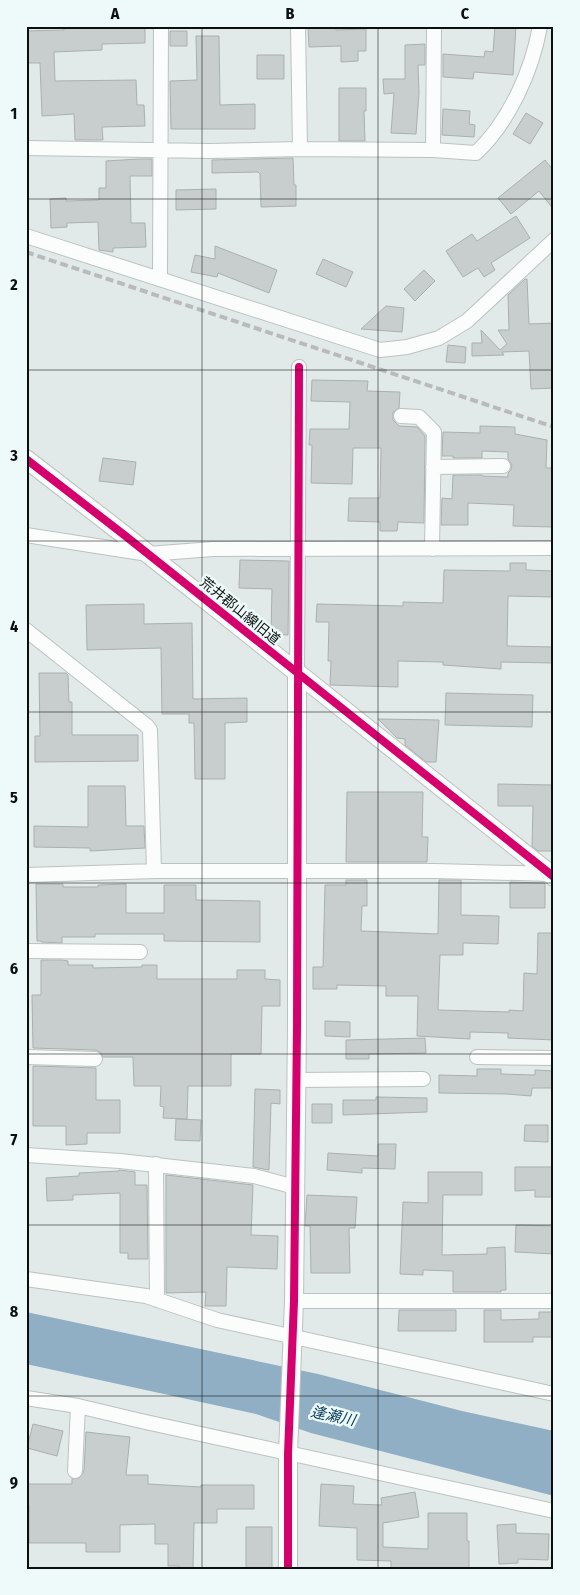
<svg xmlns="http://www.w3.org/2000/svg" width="580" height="1595" font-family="'Fira Sans Condensed','Noto Sans JP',sans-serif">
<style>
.water{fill:#90aec4}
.building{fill:#c8cdce;stroke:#aaafaf}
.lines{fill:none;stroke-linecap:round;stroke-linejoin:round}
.minor-casing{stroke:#bcc2c1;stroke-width:16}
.tertiary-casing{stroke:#bcc2c1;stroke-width:20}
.minor{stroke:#fbfcfc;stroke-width:14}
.tertiary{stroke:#fbfcfc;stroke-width:18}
.rail{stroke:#b9baba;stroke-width:4;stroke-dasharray:8 4;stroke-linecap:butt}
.cycleway-casing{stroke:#edfaf9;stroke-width:11}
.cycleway{stroke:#d6006c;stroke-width:8}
.grid{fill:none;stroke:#0b0f0f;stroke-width:1;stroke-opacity:0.55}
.labels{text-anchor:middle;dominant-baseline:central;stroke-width:5;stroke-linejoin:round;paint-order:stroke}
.street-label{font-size:14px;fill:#0b0f0f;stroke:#edfaf9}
.water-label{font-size:15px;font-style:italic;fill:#043959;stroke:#edfaf9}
.neatline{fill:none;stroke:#0b0f0f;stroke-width:2}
.grid-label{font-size:16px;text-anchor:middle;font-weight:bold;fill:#0b0f0f}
</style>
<rect width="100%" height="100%" fill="#e2eae9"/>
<path class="water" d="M26,1312L318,1374L462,1411L554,1431V1496L311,1433L256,1414L26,1364Z"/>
<path class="building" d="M145,26V43L102,44V50L54,52L55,81L136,80L137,105H144L145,126L102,127L103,140H75L74,114L42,116L40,63H27L26,31L64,30V27Z
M308,26H336V30L366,29V51H358V61L341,62V46L309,47Z
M495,26H516L513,75L474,72L473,79L443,77V54L484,57L485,51L493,52Z
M170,31H187V46H170Z
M196,36H219L220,105L255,104V129H171L170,81L197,80Z
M425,44V65H418L419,93L416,134L391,133L394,93L384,94L383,79H405V45Z
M257,55H284V79H257Z
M339,88H366V111H364L365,141H339Z
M443,109L470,111L469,124L475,125L474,137L442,135Z
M526,113L543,123L530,144L513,134Z
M293,158L294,185H296V206L261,207L260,174L258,172L212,173V160Z
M138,159H152V176H130L131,223H145L146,247L113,248V252L99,250L98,222L67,223V227L51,228L50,199L66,198V201L99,200V188H106V161Z
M545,160L554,171V210L539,191L511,214L498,198Z
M216,189V209L176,210V190Z
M516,216L530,238L491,263L495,270L484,277L478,268L463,277L446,251L472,234L477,241Z
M215,246L277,270L269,293L218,273L217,277L191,272L195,255L215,259Z
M323,259L353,272L346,287L316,274Z
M424,270L435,281L415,301L404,289Z
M525,279H527L529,324L554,323V348H552L554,388L531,389L529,351L502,352L504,355L472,356V343H482L481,330L500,350L507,344L498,330H509L508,295Z
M386,306L404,308L402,332L361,329Z
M448,345L466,347L465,363L446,362Z
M312,380L368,381L367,391L400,392L399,408L393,412V420L399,426L417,427L425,436L424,523L398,522L397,531H380V522L348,521L349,498H380L381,448H353L352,484L311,483L312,445H309L310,429H349L350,402L311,401Z
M480,426L515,427V434L547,440L546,468H554V527L513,526L514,505L468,503V525H441L442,498L452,499L453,475H482V476L508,477V473L511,470L512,465L508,459V452L482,451V458H453V456H442L443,432L480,433Z
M103,458L136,462L133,485L99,481Z
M240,560L289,561L288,635L271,634L272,589L239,588Z
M510,563H526V570L554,571V597L508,596L507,646L554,647V663L501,662V669L443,665V662L398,661V687L330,685L331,661H328L329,622H316L317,604L403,606V602L443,603L444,570L510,571Z
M144,604V624L192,623L193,699L247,698V722L225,723V779H195L194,723H189V714H162L161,648L87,650L86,605Z
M39,673H66L68,675L69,702H72V735H138V761L35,762V736H40Z
M446,693L533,695L532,727L445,725Z
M378,719L439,720L436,762H426L405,745V739L397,738Z
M498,784L554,785V851H538L532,846L533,806H498Z
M88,786H125L126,826H144L145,848L90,851V848L34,847V826L88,827Z
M347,792H423L422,837H428L427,862H346Z
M346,880H367V906H362L361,931L438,934L439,880H461V915L499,916L498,944L463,943V955H440L438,1010L509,1012V1010L523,1011L524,973L537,974L538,933H554V1040L508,1038V1033L470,1032V1039L417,1036L418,996H386V986L337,985V989H313V967H323L325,885H346Z
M510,882L544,883L545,884V908H510Z
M36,884H63V887H98V885L126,884V913H164V885H196V900L260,901V942L164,941V934H95V937H62V943L41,942V941H37Z
M41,960H62L68,961V965H93V968L142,967V965H157V979H237V970H265V979L280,980V1006H262L261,1054H231V1086H188L187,1119L163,1118L164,1107L160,1106L161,1086H134L133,1057H103L100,1052L95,1050L33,1048L32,995H41Z
M325,1021L350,1022V1037L325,1036Z
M425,1038L426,1053L369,1054V1059H346V1040Z
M33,1066L96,1068V1100H120V1133H87V1144L66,1145V1126H33Z
M477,1069H501V1074L535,1075V1070L554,1071V1088H532L531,1096L507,1094L439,1093V1075L477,1076Z
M255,1089L280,1090V1104L271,1103L269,1170L253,1167Z
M376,1097L427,1098V1112L343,1115V1100H376Z
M312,1104H332V1123H312Z
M176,1119L201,1120L200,1141L175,1140Z
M525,1125H548V1142L524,1141Z
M378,1144H396L395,1169L362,1168V1173L327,1170L328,1153L378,1156Z
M515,1167H554V1197H535V1190L515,1191Z
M119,1170L135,1172V1185H147L148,1259H128V1253H120V1193L73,1195V1200L47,1201L46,1178L79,1176V1173L119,1171Z
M428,1172H482V1195H443L442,1255L487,1254V1248L505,1247L506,1290H501V1292H453V1271L423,1270V1275L400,1274L403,1202L428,1203Z
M166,1175L253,1185L251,1235L278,1236L277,1269L227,1267L226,1306H205L206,1292L166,1293Z
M307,1195L357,1197L355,1228H349L350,1273H311L310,1226H305Z
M516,1225L554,1226V1254L515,1252Z
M399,1310H456V1331H398Z
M484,1310H501V1320L539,1319V1312H553V1337H533V1342H484Z
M33,1424L63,1431L57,1456L27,1448Z
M86,1432L130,1437L126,1475H148V1484L201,1487V1485H254V1509H217V1523H194L193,1569H179V1566H168V1544H155V1524L120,1525V1552H86V1543H29V1505H27V1484H72V1479L79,1478L84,1471Z
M321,1484L354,1486L353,1504L382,1505L381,1498L415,1492L419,1517L383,1523V1547L428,1549V1513H467V1541H469V1569H391V1561L357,1560V1528L319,1526Z
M516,1524V1533L549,1534L548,1560L518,1559V1563L499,1564L497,1525Z
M246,1527H272V1569H246Z"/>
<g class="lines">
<g class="minor-casing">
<path id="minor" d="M298,26L300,149
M26,148L210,151L300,149L433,150L476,153C509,122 532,71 540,26
M433,150L434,26
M26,236L380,350L407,347L439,338L467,321L554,240
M160,278L161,26
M401,416L419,417L434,432L432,549
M433,467L503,466
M26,535L148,554L213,549L554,548
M26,630L147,726L150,730L154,871
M297,673L299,367
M26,875L156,871H435L553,874
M26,951L140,952
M26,1057L95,1059
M477,1057L554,1058
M296,1080L423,1079
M26,1155L120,1161L254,1176L295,1187
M156,1164L157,1300
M26,1279L146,1296L217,1320L554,1394
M294,1301H554
M26,1398L78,1406L141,1421L554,1511
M75,1471L78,1406"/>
</g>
<g class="tertiary-casing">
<path id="tertiary" d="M26,459L123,534L554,877
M288,1569V1454L294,1301L297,1027V673"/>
</g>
<use href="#minor" class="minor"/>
<use href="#tertiary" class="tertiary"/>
<path class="rail" d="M26,252L554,427"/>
<g class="cycleway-casing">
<path id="cycleway" d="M26,459L123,534L554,877
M288,1569V1454L294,1301L297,1027L299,367"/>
</g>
<use href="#cycleway" class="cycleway"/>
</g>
<path class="grid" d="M202,26V1569M378,26V1569M26,199H554M26,370H554M26,541H554M26,712H554M26,883H554M26,1054H554M26,1225H554M26,1396H554"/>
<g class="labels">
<g class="street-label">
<text transform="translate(240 611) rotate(39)">荒井郡山線旧道</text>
</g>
<g class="water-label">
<text transform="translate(333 1416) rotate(12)">逢瀬川</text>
</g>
</g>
<rect width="580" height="1595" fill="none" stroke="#edfaf9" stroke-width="55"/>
<rect x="28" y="28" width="524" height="1540" class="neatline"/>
<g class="grid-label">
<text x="115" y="19">A</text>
<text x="290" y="19">B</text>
<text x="465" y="19">C</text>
<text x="14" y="119">1</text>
<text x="14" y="290">2</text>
<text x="14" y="461">3</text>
<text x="14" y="632">4</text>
<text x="14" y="803">5</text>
<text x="14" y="974">6</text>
<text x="14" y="1145">7</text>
<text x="14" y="1317">8</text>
<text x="14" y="1488">9</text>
</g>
</svg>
